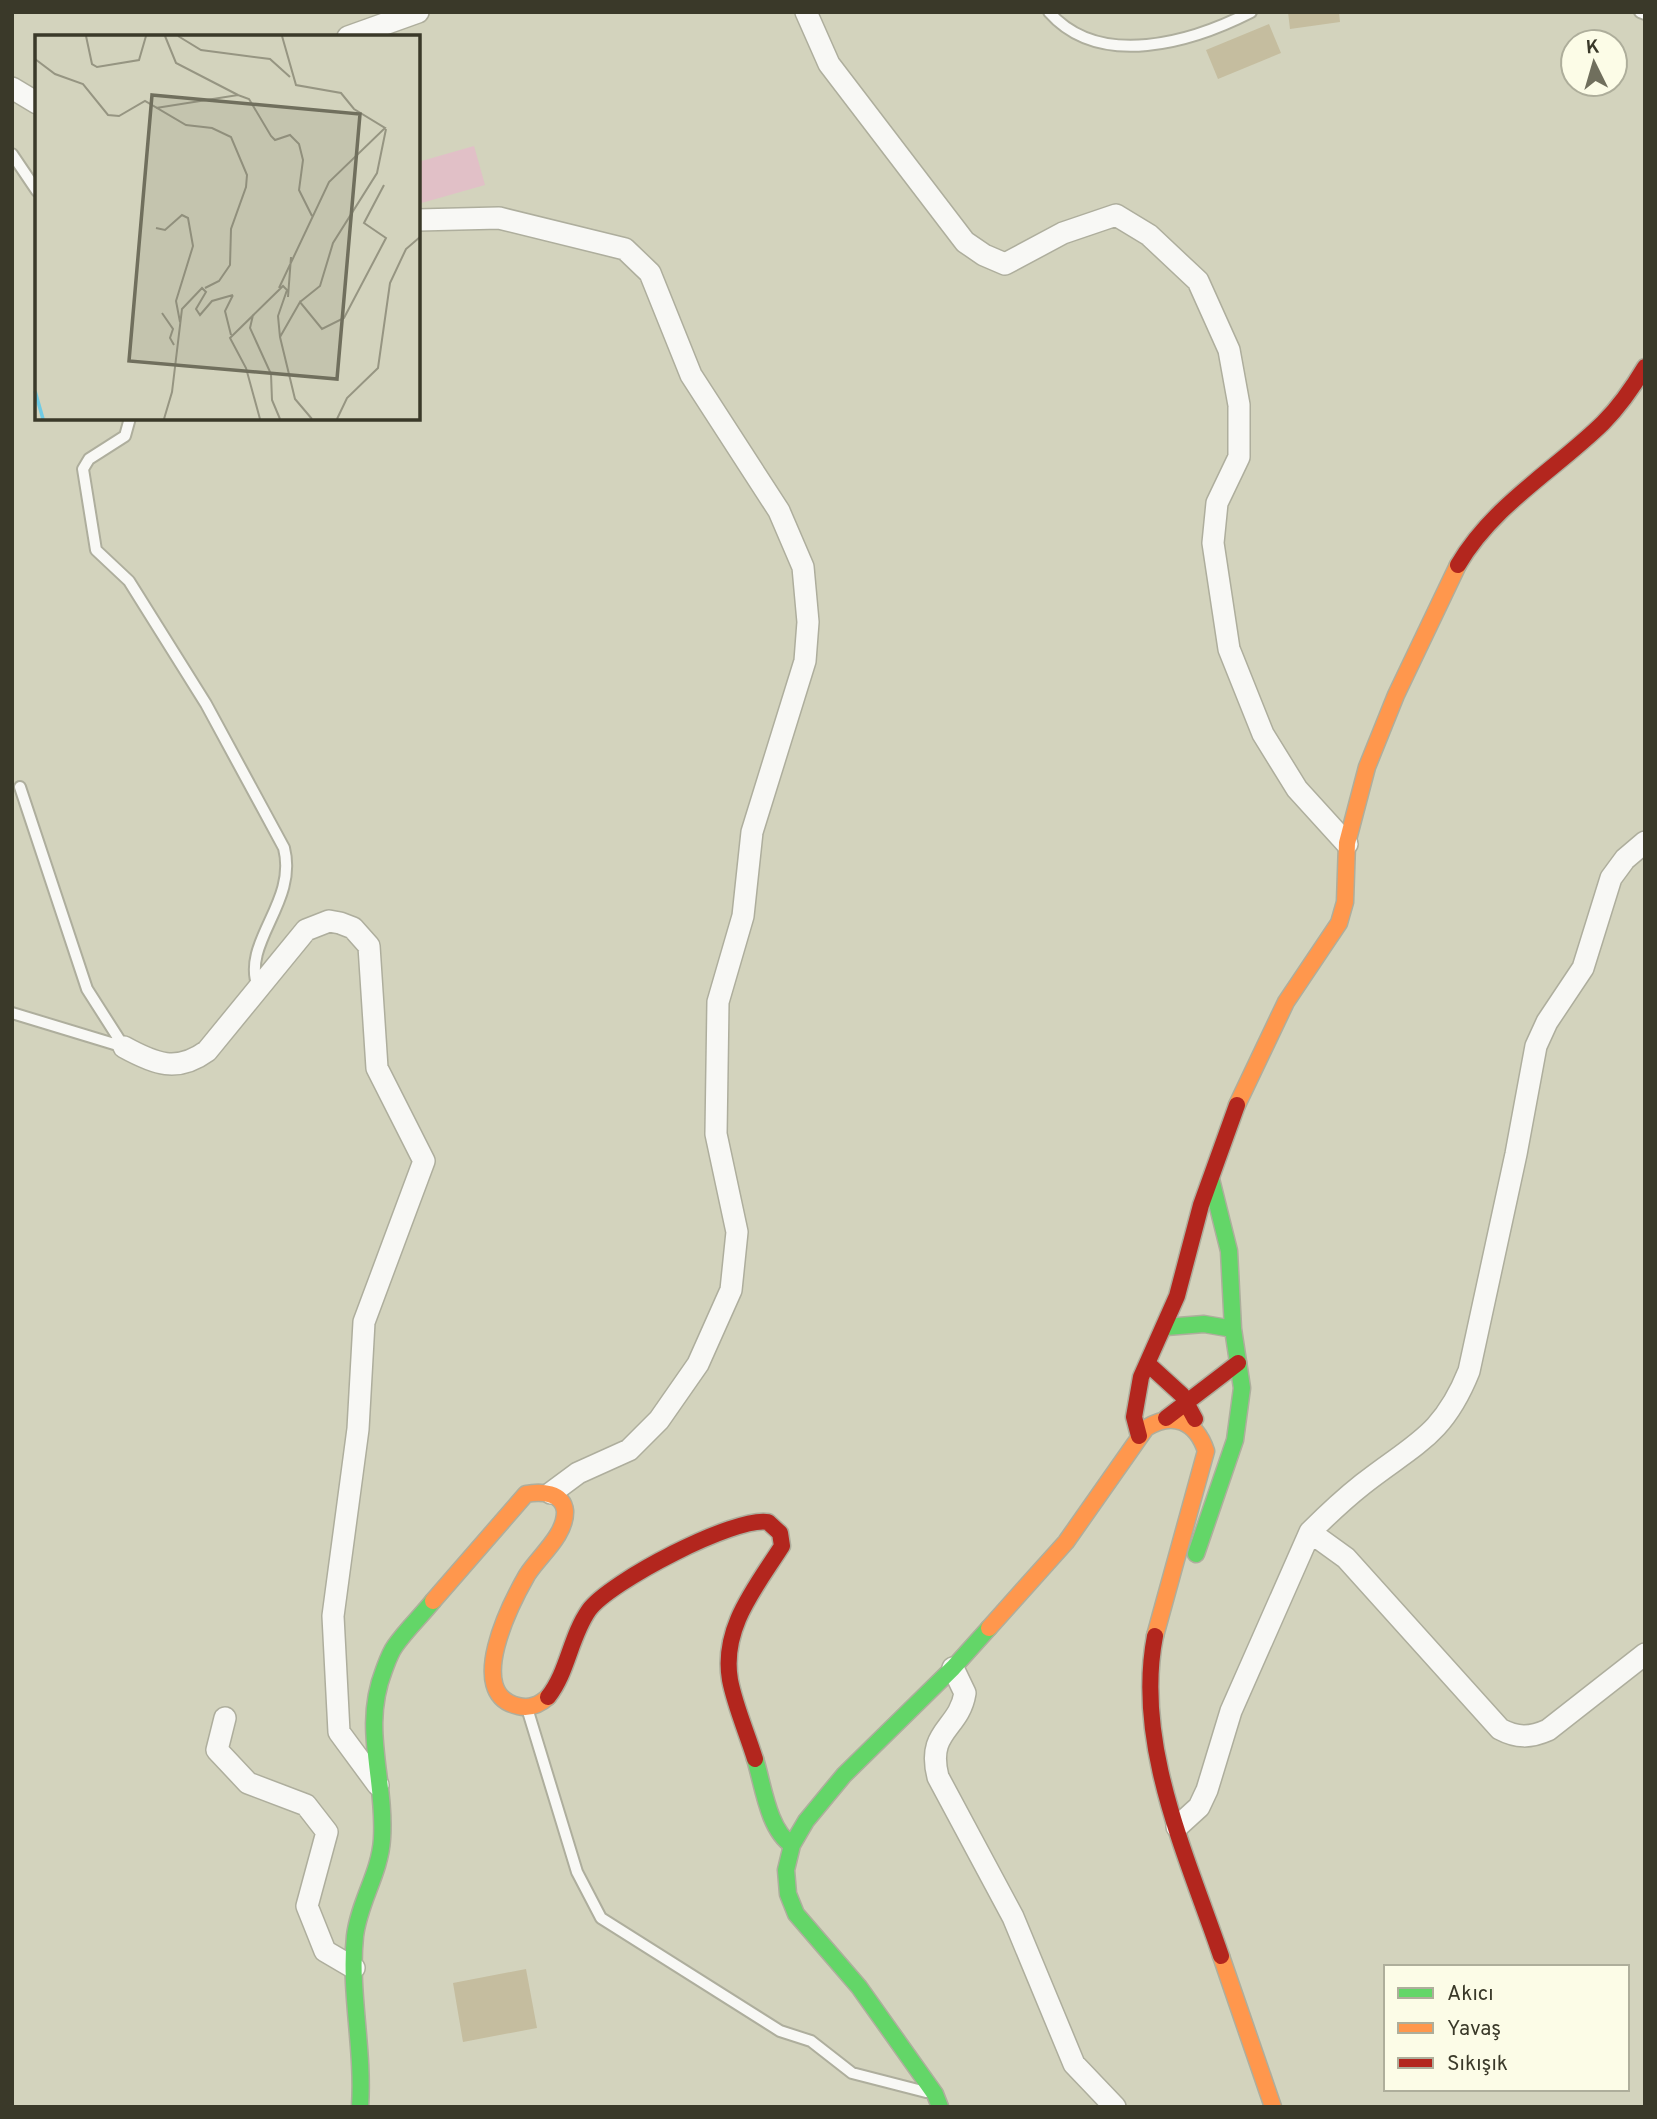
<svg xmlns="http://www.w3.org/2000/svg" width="1657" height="2119" font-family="Overpass,sans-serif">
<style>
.grass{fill:#e1c0c7}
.building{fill:#c5bd9f}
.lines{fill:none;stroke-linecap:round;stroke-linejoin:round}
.lane-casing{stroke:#aeae9d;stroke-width:14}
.street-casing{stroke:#aeae9d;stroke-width:24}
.fast-casing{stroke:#aeae9d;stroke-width:19}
.slow-casing{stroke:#aeae9d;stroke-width:19}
.jam-casing{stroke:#aeae9d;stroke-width:19}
.lane{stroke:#f8f8f5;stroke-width:10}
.street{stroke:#f8f8f5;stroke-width:21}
.fast{stroke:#63d668;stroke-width:16}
.slow{stroke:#ff974d;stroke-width:16}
.jam{stroke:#b3261e;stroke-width:16}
.inset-river{fill:none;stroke:#6fcbe5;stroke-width:3.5}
.inset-road{fill:none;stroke:#969582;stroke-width:2}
.view{fill:#706f5d;fill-opacity:0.15;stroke:#706f5d;stroke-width:3.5}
.inset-edge{fill:none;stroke:#3a3929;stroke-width:3.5}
</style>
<rect width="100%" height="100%" fill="#d3d3bd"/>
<path class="grass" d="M474,146L485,185L418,204V162Z"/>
<path class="building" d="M1288,12H1339L1340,22L1290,29Z
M1269,24L1281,53L1218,79L1206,50Z
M526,1969L537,2028L463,2042L453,1983Z"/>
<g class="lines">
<g class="lane-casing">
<path id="lane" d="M1049,12C1100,70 1192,42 1251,12
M1640,12L1645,14
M12,154L37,191
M130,418L125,436L89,459L83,469L96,550L129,581L206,704L284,848C298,903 241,942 258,987
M20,787L87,989L124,1047
M12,1013L124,1047
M527,1708L577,1872L601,1918L780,2031L811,2041L852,2073L926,2092"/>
</g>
<g class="street-casing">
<path id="street" d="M806,12L829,64L965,242L984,255L1005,264L1063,233L1116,215L1149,235L1198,281L1229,350L1239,405V457L1217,503L1213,543L1229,649L1263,734L1297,789L1347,844
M348,37L418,12
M12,88L37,103
M418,220L499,218L625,249L650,273L691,375L779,511L803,567L808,622L805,661L752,832L743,916L718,1002L716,1134L737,1232L731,1290L698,1364L659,1420L629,1450L578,1473L551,1493
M124,1047C155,1064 177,1073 207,1051L306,930L329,921L340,923L353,928L369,946L377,1068L424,1161L364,1322L358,1429L333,1616L339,1732L378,1785
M1310,1532C1327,1515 1344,1499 1363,1484C1414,1444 1443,1436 1469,1371L1516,1154L1536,1046L1547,1022L1583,968L1611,878L1625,859L1645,842
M953,1668L965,1693C959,1730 926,1730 938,1777L1013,1917L1074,2064L1115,2107
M225,1718L217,1750L248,1783L306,1805L327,1832L307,1906L325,1951L354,1968
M1177,1827L1199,1807L1207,1790L1231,1711L1310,1532L1346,1558L1500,1729C1517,1738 1530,1738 1548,1730L1645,1654"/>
</g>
<g class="fast-casing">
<path id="fast" d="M1166,1327L1204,1324L1233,1329
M1196,1554L1235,1440L1242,1388L1233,1329L1229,1251L1211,1179
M755,1759C763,1784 768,1830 792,1845
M360,2107C364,2049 349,1991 355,1936C359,1902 380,1873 382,1839C386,1779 361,1729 384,1670C387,1662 390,1653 395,1646C406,1630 421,1616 433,1601
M940,2107L935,2094L859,1987L796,1914L788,1894L786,1870L792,1845L806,1821L844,1775L953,1668L989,1628"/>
</g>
<g class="slow-casing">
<path id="slow" d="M1237,1105L1286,1002L1339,923L1345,902L1347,843L1367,767L1396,695L1458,565
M433,1601L526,1494C540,1491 563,1492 565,1511C566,1535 539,1556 527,1575C511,1603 464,1694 518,1706C530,1709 539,1705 548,1697
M989,1628L1066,1542L1146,1428C1173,1411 1196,1421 1206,1451L1155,1636
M1221,1956L1273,2107"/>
</g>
<g class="jam-casing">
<path id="jam" d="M1458,565C1493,505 1555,470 1603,423C1620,406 1633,387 1645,367
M1148,1364L1182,1395L1195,1419
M1166,1418L1238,1363
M1139,1436L1134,1417L1141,1377L1177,1296L1201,1205L1237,1105
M1155,1636C1134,1744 1187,1856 1221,1956
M548,1697C568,1672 570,1637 589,1610C609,1582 735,1516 768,1522L780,1533L782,1546C756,1587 721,1628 730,1680C735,1706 747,1733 755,1759"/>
</g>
<use href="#lane" class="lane"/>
<use href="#street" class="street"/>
<use href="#fast" class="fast"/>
<use href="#slow" class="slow"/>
<use href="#jam" class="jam"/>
</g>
<g transform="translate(35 35)">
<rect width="385" height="385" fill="#d3d3bd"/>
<path class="inset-river" d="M0,356L8,384"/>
<path class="inset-road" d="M51,1L57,29L62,32L104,25L111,1M130,1L141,28L203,60M143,1L166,15L235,24L255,42M0,24L20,39L48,49L73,80L84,81L110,66L151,90L177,93L196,102L212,140L211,152L196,194L195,230L184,246L170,253M121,73L203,60L214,64L236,101L240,105L255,100L264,109L268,125L264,155L277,181M121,193L130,195L147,180L153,183L158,211L141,266L145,287M244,253L294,147L350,93L319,74L306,58L261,50L247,1M253,262L256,222M265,267L285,251L298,208L342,138L351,94M127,278L138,294L135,303L139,310M218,280L215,293L236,339L237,365L245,384M196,300L190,276L198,260M245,302L265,267L287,294L309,283L351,203L329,188L349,150M129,384L137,357L147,274L167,253L171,257L161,274L165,280L177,266L198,260M225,384L211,333L195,303L248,251L252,255L243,281L245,302L260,364L277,384M302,384L312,363L343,333L355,248L371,214L385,202"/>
<path class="view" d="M117,60L325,79L302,344L94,326Z"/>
<rect width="385" height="385" class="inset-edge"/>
</g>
<rect width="1657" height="2119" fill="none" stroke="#3a3929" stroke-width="28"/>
<rect x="1384" y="1965" width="245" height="126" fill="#fcfce7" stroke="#aeae9b" stroke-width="2"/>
<rect x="1398" y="1988" width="35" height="10" fill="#63d668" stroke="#aeae9b" stroke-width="2"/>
<text x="1447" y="2000" font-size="21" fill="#3a3929">Akıcı</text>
<rect x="1398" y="2023" width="35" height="10" fill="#ff974d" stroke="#aeae9b" stroke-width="2"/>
<text x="1447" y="2035" font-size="21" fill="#3a3929">Yavaş</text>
<rect x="1398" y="2058" width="35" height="10" fill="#b3261e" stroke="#aeae9b" stroke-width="2"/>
<text x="1447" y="2070" font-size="21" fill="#3a3929">Sıkışık</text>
<g transform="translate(1594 63) rotate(355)"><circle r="33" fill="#fcfce7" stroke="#aeae9b" stroke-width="2"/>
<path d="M0-5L12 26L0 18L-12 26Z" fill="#706f5d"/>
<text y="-10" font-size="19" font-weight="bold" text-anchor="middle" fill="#3a3929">K</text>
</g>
</svg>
